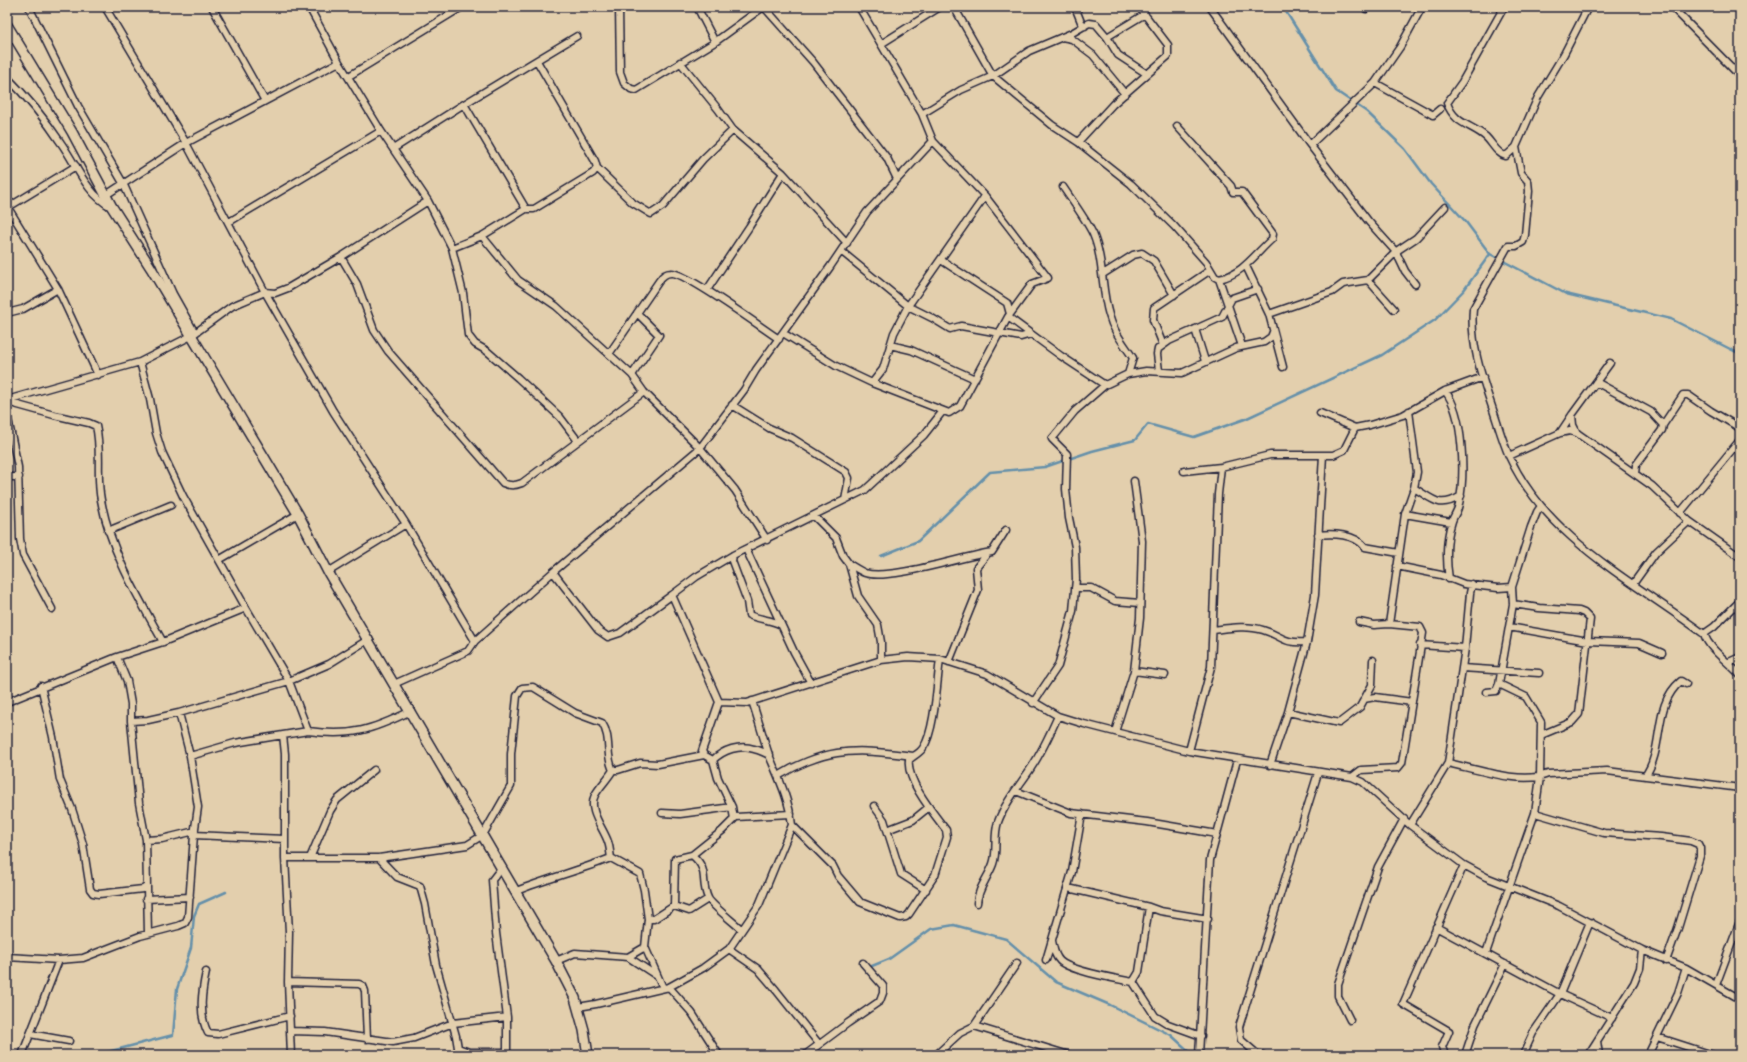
<svg xmlns="http://www.w3.org/2000/svg" width="1747" height="1062" font-family="'Playpen Sans',sans-serif">
<style>
.lines{fill:none;stroke-linecap:round;stroke-linejoin:round}
.stream{stroke:#6590aa;stroke-width:2.5}
.minor-casing{stroke:#22223b;stroke-width:9}
.secondary-casing{stroke:#22223b;stroke-width:12}
.minor{stroke:#e3cfad;stroke-width:6}
.secondary{stroke:#e3cfad;stroke-width:9}
</style>
<rect width="100%" height="100%" fill="#e3cfad"/>
<filter id="ink" filterUnits="userSpaceOnUse"><feTurbulence type="fractalNoise" baseFrequency=".025" numOctaves="2"/><feDisplacementMap in="SourceGraphic" scale="8" xChannelSelector="R" yChannelSelector="G"/><feConvolveMatrix kernelMatrix="1 2 1 2 8 2 1 2 1" color-interpolation-filters="sRGB"/></filter>
<g filter="url(#ink)">
<g class="lines">
<path class="stream" d="M1283,7L1336,91L1367,112L1405,149L1431,184L1466,222L1490,254L1566,294L1671,319L1740,354
M881,556L918,541L990,472L1045,467L1092,451L1135,440L1148,424L1194,437L1245,419L1382,355L1435,320L1464,290L1490,254
M872,966L889,959L931,929L954,925L1006,939L1056,982L1110,1005L1171,1035L1193,1055
M96,1055L173,1035L177,989L191,948L194,916L199,904L226,892"/>
<g class="minor-casing">
<path id="minor" d="M29,7L78,106L123,183L173,294L195,333
M105,7L186,143L265,292L333,411L406,524L475,641
M212,7L265,101
M309,7L339,62L381,131L428,201L452,248L463,293L468,335L475,344L487,351L518,378L560,417L578,441
M619,7L620,72L624,83L631,89L636,90L715,42L763,7
M697,7L715,42
M764,7L813,62L887,158L897,179
M859,7L881,44
M954,7L993,76L1052,125L1078,142L1131,184L1174,226L1206,262L1215,277L1219,279L1242,346
M1075,7L1081,22L1085,26
M1210,7L1310,145L1369,222L1396,252L1405,271L1415,284
M1504,7L1462,82L1447,103C1455,125 1471,124 1486,137C1493,144 1497,154 1506,156L1516,147L1538,97L1564,54L1588,7
M1672,7L1740,76
M1366,9L1367,7
M1062,37L1072,39L1093,55L1125,94
M1107,37L1145,14
M537,61L595,161L597,168L633,203L651,214L663,206L703,159L733,130
M680,62L718,109L733,130L783,173L847,243
M349,76L462,7
M7,77C27,97 45,119 61,143C78,167 85,192 111,207
M1375,83L1433,115L1440,109
M464,104L526,209
M922,114L961,90L993,76L1029,51L1072,33L1089,23L1096,24L1107,37L1118,55L1147,74
M1177,126L1231,186L1233,192H1242L1273,234L1272,239C1255,254 1243,274 1219,279
M1078,142L1113,104L1168,56V45L1139,7
M1310,145L1375,83L1400,47L1422,7
M1516,147L1521,173L1528,181L1529,191L1525,235L1523,242L1516,246H1508L1473,309C1470,341 1481,375 1491,404C1497,421 1502,440 1509,456C1547,539 1635,582 1704,634C1710,651 1728,661 1740,675
M393,149L464,104L577,36
M1063,187C1073,202 1085,218 1093,234C1104,260 1101,289 1109,315C1113,331 1124,344 1133,358L1128,374
M106,195L186,143L339,62
M7,206L58,289L98,375
M7,208L76,166
M229,222L381,131
M482,236L518,280L556,306L632,375L644,392L700,448L735,490L767,540
M452,248L482,236L526,209H534L593,173L597,168
M841,251L908,306L932,318L950,329L961,326L1021,337L1031,334
M341,257L357,284L374,330L388,351L503,483C510,486 514,486 522,483L644,392
M941,260L1007,303L1010,314
M1246,266L1269,314L1283,367
M1103,274L1133,255L1142,253L1154,261L1174,295
M1368,280L1394,309
M707,290L749,227L783,173
M7,313L23,309L58,289
M1269,314L1332,292L1343,284L1368,280L1398,250L1416,238L1445,207
M1008,317L1061,356L1105,385
M1195,329L1205,361
M783,333L836,366L872,383L949,413L960,406L1008,317L1032,284L1048,278L985,196L933,141
M890,345L911,350L975,379
M1163,345L1153,320L1154,308L1209,271V269
M609,354L659,281C662,276 665,273 671,273C686,272 762,328 779,339
M1159,371L1157,354L1158,349L1169,341L1222,317L1232,298L1258,289
M632,375L659,335L637,313
M1596,382L1651,412L1663,425
M872,383L883,369L894,333L908,306L985,196
M1445,391C1464,414 1465,476 1459,504C1458,511 1454,515 1452,521C1446,539 1446,560 1449,579
M7,400L140,362
M7,402L54,415L89,423L96,426C102,451 96,476 101,500C111,553 137,595 163,642
M732,405L769,428L792,438L846,472L849,478L845,500
M1320,413L1355,428
M7,414L18,467L20,539L23,555L52,609
M1572,415L1573,425L1577,433
M1560,433L1570,431L1577,433L1652,486L1689,521L1740,557
M1509,456L1560,433L1572,415L1610,363
M1184,471L1221,467L1270,455H1333L1344,450L1355,428L1370,425L1403,415L1445,391L1483,377
M1635,474L1636,465L1662,430L1663,425L1683,395H1688L1711,411L1740,428
M7,477H19
M1414,488C1434,500 1439,509 1461,496
M1680,513L1740,440
M1405,514L1451,522
M814,516L836,538L843,556L849,564L858,596L878,625L881,642V660
M108,531L171,505
M1318,535C1333,533 1355,534 1365,547L1399,553
M746,549L794,652L811,683
M733,555L732,561L747,601L749,615C760,620 771,619 781,625
M219,560L298,514
M849,564C854,567 860,571 865,573C889,581 964,556 992,552L1006,530
M1397,566L1441,575L1464,584L1498,588L1512,587
M328,572L406,524
M553,572L598,630L608,637L620,633L672,595L719,702L747,703L881,660L908,657L940,659L987,674L1058,716L1084,724L1189,751L1352,777L1363,782L1410,825L1464,865L1486,877L1559,906L1642,950L1686,968L1740,999
M1633,584L1656,552L1689,521
M1075,588H1091L1115,601L1140,603
M672,595L696,577L733,555L865,490L924,435L943,411
M1513,604L1539,608L1579,611L1584,613L1590,619L1579,714L1572,722L1541,735
M1389,624L1405,514L1414,488L1417,472L1409,411
M1509,627L1588,641L1639,643L1662,653
M1213,630C1229,628 1247,625 1263,630C1283,636 1282,644 1307,642
M1704,634L1714,627L1740,601
M1420,645L1465,648
M117,657L127,681L131,704V721L139,803L146,840L148,934
M949,662L978,590L976,568L988,553
M1729,662L1740,657
M1462,668L1539,673
M1134,671L1165,675
M394,684L468,651L475,641L553,572L700,448L744,390L756,370L830,267L867,212L933,141L922,114L881,44L940,7
M41,686L53,737L60,780L72,809L83,844L90,889L93,893L99,894L143,889L146,887
M1486,692L1496,691L1499,684L1513,604L1512,587L1531,527L1537,512L1541,506
M1364,699L1375,697L1412,702
M7,702L117,657L163,642L246,608
M719,702L702,751L704,755L713,760L718,778L732,807L734,819
M1033,703L1058,666L1073,611L1076,579L1075,547L1069,518L1066,489L1067,454L1052,439L1075,411L1105,385L1128,374L1146,371L1182,373L1236,348L1264,342L1271,337L1273,332
M1288,712L1339,723L1360,707L1372,685L1373,660
M131,721L148,720L179,713L289,681L329,664L369,639
M308,731C351,737 372,730 411,711
M1115,732L1134,671L1140,618L1142,541L1134,481
M1189,751L1211,667L1218,494L1221,467
M190,756L235,743L283,735
M713,760C723,750 740,744 754,749C760,750 764,753 770,755
M1448,763C1476,769 1522,785 1548,774L1607,771L1740,788
M1270,765L1288,712L1307,642L1315,595L1323,455
M613,770H618L640,763L658,764L704,755
M780,775C796,765 818,756 837,753C862,749 889,753 914,756
M1646,775C1665,746 1652,705 1681,681L1686,684
M1352,777L1361,770L1398,768L1402,763L1423,633L1420,627L1389,624L1374,625L1359,622
M1016,791L1071,813L1147,822L1217,834
M874,806L884,820L901,874L926,890
M662,813L680,814L732,807
M1535,813L1604,833L1661,837L1691,841L1698,844L1700,848V856L1678,928L1666,961
M792,825L833,866L838,876L860,902L900,918L906,917L909,914L935,875L947,837L946,830C934,814 906,781 909,760C913,756 920,753 923,748C935,731 937,681 940,659
M1410,825L1448,763L1465,648L1470,593L1472,584
M887,830L913,820L929,807
M194,835L285,839
M146,840L162,839L195,831
M692,855C710,870 700,881 708,898C711,905 735,923 742,930
M285,858H379L467,845L483,835L511,786V754L517,696L522,688L533,687L575,713L602,723C612,738 605,755 613,770
M310,858L330,811L337,800L374,770
M379,858L397,877L420,886L425,904L436,965L456,1036L458,1048L456,1055
M611,858C610,853 610,847 608,842C604,829 587,810 595,795C600,786 607,780 613,770
M502,867L492,880L496,933L507,1017V1055
M1068,888L1149,907L1160,911L1208,919
M516,891C547,879 580,870 611,858L640,874L644,890L648,919L645,947L663,988
M146,899L190,897
M977,903C978,888 988,878 993,864C998,850 993,837 998,822C1005,802 1020,785 1031,768C1042,752 1050,734 1058,716
M674,906L675,859L692,855L722,831L736,817L791,814
M648,919H654L674,906L689,911L708,899
M1436,927L1560,994L1612,1018
M1052,941C1054,949 1054,955 1060,961C1070,971 1118,979 1133,982L1155,1016L1168,1024L1201,1036
M729,949L758,969L776,990L819,1044
M1486,953L1535,813L1540,777L1541,722L1526,697L1499,684
M7,957L59,960L83,958L140,936L178,926L185,923L188,917L194,835L198,807L190,756L179,713
M628,957L657,976
M1046,960L1072,872L1082,814
M556,961L575,953L628,957L645,947
M206,972C202,991 198,1014 208,1033L218,1034L290,1016
M288,982L359,984L363,986L365,991L367,1039
M1133,982L1139,972L1149,907
M1716,985L1740,921
M669,987L692,1013L719,1055
M578,1007L596,1004L669,987L703,968L729,949L759,905L792,825C789,799 779,779 769,755C763,737 758,719 752,701
M1350,1020L1338,996V984L1378,867L1404,819
M974,1026L1069,1055
M291,1031L325,1032L393,1042L414,1038L453,1023L507,1017
M30,1034L69,1041
M1657,1037L1713,1055
M1597,1041L1599,1055
M458,1048L469,1052H507
M22,1055L59,960
M291,1055L288,982L289,932L285,858V754L283,735L308,731L289,681L246,608L183,496L162,452L156,433L150,399L140,362L191,336L232,306L265,292L275,293L288,288L341,257L428,201
M805,1055L848,1023L880,1001L883,993V986L863,963
M936,1055L960,1033L974,1026L1017,963
M1199,1055L1210,860L1237,760
M1263,1055L1256,1053L1241,1040L1239,1027L1318,773
M1445,1055L1442,1047L1449,1031L1403,1004L1464,865
M1465,1055L1475,1025L1505,964
M1523,1055L1533,1033L1560,994L1590,922
M1588,1055L1634,983L1640,968L1642,950
M1648,1055L1678,993L1686,968"/>
</g>
<g class="secondary-casing">
<path id="secondary" d="M7,25L72,132L112,207L151,268L298,514L328,572L556,961L575,998L584,1030L588,1055"/>
</g>
<use href="#minor" class="minor"/>
<use href="#secondary" class="secondary"/>
</g>
</g>
<rect width="1747" height="1062" fill="none" stroke="#e3cfad" stroke-width="24"/>
<rect x="12" y="12" width="1723" height="1038" fill="none" stroke="#22223b" stroke-width="1.5" filter="url(#ink)"/>
</svg>
